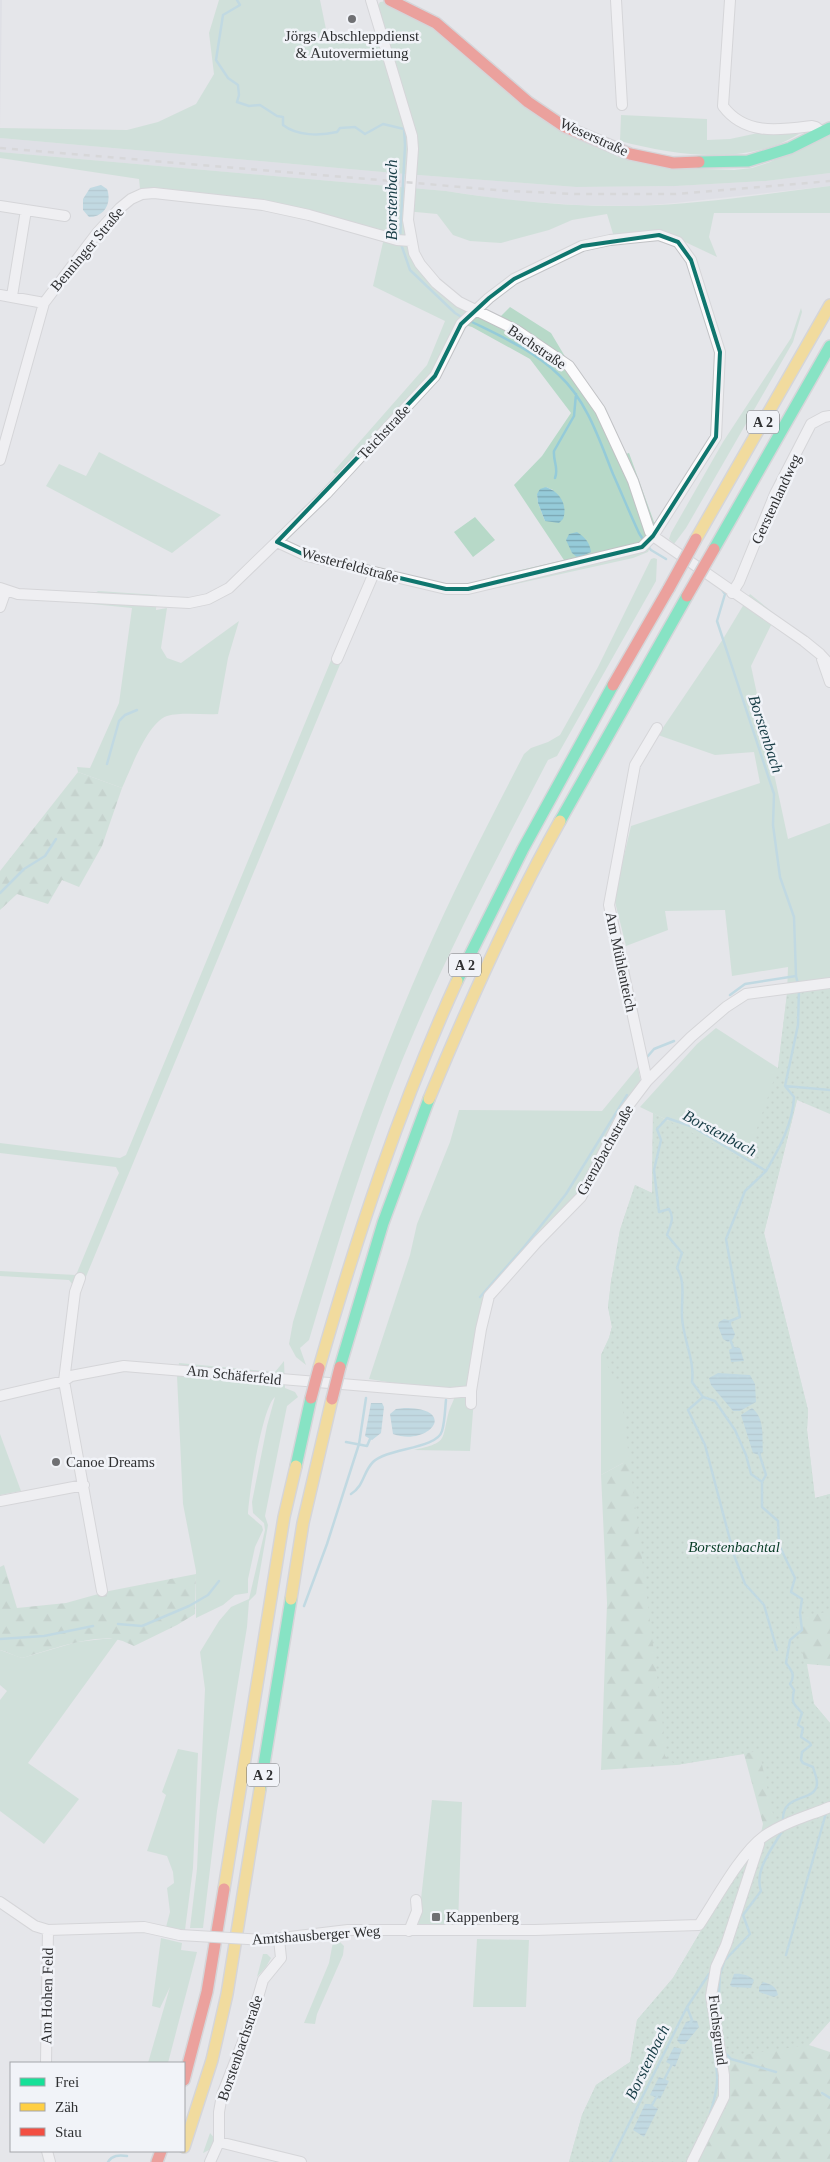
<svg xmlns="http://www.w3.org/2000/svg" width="830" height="2162" font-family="Georgia,serif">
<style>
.built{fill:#d7d9e2}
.green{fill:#b7d9c8;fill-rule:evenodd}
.forest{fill:url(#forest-firs)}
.park{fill:url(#park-dots)}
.water{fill:url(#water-rules)}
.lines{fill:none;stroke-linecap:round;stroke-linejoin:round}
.stream{stroke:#95cbd9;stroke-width:2.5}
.street-casing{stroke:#c1c2c5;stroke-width:12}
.fast-casing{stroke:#c1c2c5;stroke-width:14}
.slow-casing{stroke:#c1c2c5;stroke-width:14}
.jam-casing{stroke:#c1c2c5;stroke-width:14}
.street{stroke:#fbfbfc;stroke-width:10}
.fast{stroke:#16e098;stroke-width:11}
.slow{stroke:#ffcf43;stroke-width:11}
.jam{stroke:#f24e42;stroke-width:11}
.rail{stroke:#c6c6c6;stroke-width:2.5;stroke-dasharray:6 6;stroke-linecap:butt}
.street-bridge-casing{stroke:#c1c2c5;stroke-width:12;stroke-linecap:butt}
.jam-bridge-casing{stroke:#c1c2c5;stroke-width:14;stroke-linecap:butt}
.street-bridge{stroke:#fbfbfc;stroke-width:10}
.jam-bridge{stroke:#f24e42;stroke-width:11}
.marked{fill:none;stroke:#0f766e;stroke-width:4;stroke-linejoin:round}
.poi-dot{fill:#6f7073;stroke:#f1f3f8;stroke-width:2}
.labels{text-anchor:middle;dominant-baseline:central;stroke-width:5;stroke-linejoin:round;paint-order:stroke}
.shield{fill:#f1f3f8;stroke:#6a6b6e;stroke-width:1}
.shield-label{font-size:14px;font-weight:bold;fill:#303133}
.poi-label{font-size:15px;fill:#303133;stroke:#f1f3f8;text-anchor:start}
.street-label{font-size:15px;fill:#303133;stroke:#f1f3f8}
.park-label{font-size:15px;font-style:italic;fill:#083c26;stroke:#f1f3f8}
.water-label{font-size:16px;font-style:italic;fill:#173c45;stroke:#f1f3f8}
</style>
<defs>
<pattern id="forest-firs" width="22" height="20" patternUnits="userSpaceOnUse" patternTransform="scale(1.25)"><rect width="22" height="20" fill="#b7d9c8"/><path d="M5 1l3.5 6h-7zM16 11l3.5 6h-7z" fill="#9ebbac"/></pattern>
<pattern id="park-dots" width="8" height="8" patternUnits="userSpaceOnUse" patternTransform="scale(1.25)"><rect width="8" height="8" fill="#b7d9c8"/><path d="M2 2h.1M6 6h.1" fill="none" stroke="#9ebbac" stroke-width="1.8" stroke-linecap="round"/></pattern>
<pattern id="water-rules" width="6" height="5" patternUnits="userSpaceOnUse" patternTransform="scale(1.25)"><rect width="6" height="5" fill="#95cbd9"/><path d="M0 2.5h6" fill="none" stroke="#7aa5b1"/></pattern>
</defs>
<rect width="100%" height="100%" fill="#e5e6ea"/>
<path class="built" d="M0,0H2L0,128Z
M0,138L405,174L576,187L676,186L766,181L830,173V186L675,203L636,206L578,205L508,200L446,191L0,152Z"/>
<path class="green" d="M219,0H320L328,39L340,42L385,36L376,9L380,2L387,1L409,9L566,126L618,157L675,168L734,170L752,168L770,162L830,134V173L766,181L676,186L576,187L405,174L0,138V128L127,130L158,122L196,104L214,74L209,33Z
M621,115L707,119V140L730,139L758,133L799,134C790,139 781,144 771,147C722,162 670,154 620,141Z
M0,152L446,191C509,201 573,207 636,206C701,204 766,194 830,186V213H714L709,237L717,257L683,241L614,237L607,214L572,220L549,230L501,243L470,241L453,235L437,214L405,211C405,228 404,245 412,260C425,288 468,308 494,323L510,307L551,333L598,412L619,456L629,453L654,522L660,524L648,552L633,558L498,588L491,577L564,560L514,485L542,456L571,413L530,359L472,327L458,323L438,379L338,476L333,472L427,365L445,321L373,286L384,238L289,213L177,198H141L139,179L0,158ZM546,487L553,490L545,521L538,503L537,494Z
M801,308L802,312L793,342L686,528L674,544L669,539L671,533L723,442L791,338Z
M99,452L221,515L172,553L46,486L59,464L86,476Z
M475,517L495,540L473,557L454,532Z
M654,558L657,559L656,581L557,756L548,760C501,850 454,939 414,1032C371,1131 340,1236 309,1340L300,1348L306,1365L296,1357L289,1344L293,1322C331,1199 372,1076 424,958C454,889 489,822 524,754L531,748L548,742L560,735L598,667L651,559Z
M98,591L157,595L156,610L167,608L161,648L167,658L181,663L239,621L228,658L218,714C202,715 182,712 167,716C147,723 131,769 122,788L78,772L77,767L90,768L119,703L132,608L82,603Z
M750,594L776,615L751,666L788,839L830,823V1052L797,1100L764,1233L808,1410L807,1430L815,1498L830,1494V1586L669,1121L640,1107L697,1044L716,1028L778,1068L787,994L788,967L732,976L725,910L665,911L668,930L626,946L614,898L631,826L760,783L754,752L715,755L658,735L723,639Z
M332,658L341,662L85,1279L73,1285L69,1280L0,1276V1271L76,1275L116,1179L119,1173L116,1167L0,1153V1143L120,1158L126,1155Z
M638,1067L641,1083L580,1195L499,1287L489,1307L474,1398L470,1451L414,1450C449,1442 441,1441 449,1411C451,1405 455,1399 455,1393L369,1379L410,1255L417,1224L450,1142L459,1110L602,1111Z
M601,1355L616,1373L680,1365L623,1463L601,1475Z
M284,1361L285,1388L295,1392L298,1397L287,1406L265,1516L268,1525L256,1594L249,1601L247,1627L217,1811L203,1928H190L197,1869L205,1689L200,1652L219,1621L231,1607L249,1599L265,1530L264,1523L253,1513L252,1502L267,1426L275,1397C262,1407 249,1494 248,1514L262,1526L263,1530L255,1547L248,1579V1593L235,1595L223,1605L196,1618V1571L183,1504L177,1376L179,1363L275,1372Z
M0,1434L21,1491L0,1495Z
M103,1639H118L28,1763L79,1799L44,1844L0,1811V1700L7,1691L0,1685V1650L22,1658L77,1642Z
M178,1749L198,1753L193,1868L185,1930L166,1927L170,1912L167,1888L174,1883L173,1872L167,1856L147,1851L166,1795L162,1792Z
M432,1800L462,1802L458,1926H418Z
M161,1938L182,1943L181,1950L197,1952L168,2063H148L170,1987L160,2008L152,2006Z
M477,1939L529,1940L526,2007H473Z
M339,1941L344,1946L343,1955L317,2014L315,2024L304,2023L329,1963L333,1942Z
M263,1954H267L271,1958L266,1967L257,1977Z
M210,2133L216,2140L213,2148L203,2153Z"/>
<path class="forest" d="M78,772L122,788L102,846L79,887L62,880L48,904L17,894L0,910V871Z
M653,1113L830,1586V1666L807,1664L814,1704L830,1723V2021L809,2045L830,2052V2162H569L582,2115L596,2085L630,2062L637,2020L673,1978L738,1868L759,1842L763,1824L744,1754L676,1765L601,1770L607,1603L601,1475L623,1463L624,1453L657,1436L614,1371L601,1355L609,1338L612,1327L608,1307L611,1282L620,1230L635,1185L652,1193Z
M4,1565L17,1608L66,1603L109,1591L196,1574L195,1614L177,1625L134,1646C129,1644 124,1641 119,1640C95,1633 46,1651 22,1658C14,1656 8,1652 0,1650V1567Z"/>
<path class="park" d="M830,986V1114L797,1100L764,1233L808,1410L807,1430L815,1498L830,1494V1611L795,1619L814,1704L830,1723V2021L808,2045L718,2059L720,2076L715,2110L688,2162H569L582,2115L596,2085L630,2062L637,2020L673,1978L738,1868L759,1842L777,1832L759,1751L676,1765L665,1756L662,1715L620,1387L601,1355L609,1338L612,1327L608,1307L611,1282L620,1230L635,1185L652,1193L653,1113L746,1160L778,1068L787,994Z"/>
<path class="water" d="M101,185L107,189C112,202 105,217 89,217L83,210V199L90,188Z
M546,487C560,492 568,505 563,519L559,523L545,521L538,503L537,494L540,489Z
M577,532C585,537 590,543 591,552L578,558L572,553L566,540L569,534Z
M724,1319L729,1320L735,1334L733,1339L728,1342L723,1339L718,1326L719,1322Z
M734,1347L740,1348L744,1361L731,1362L729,1350Z
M718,1373L750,1375L755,1384L756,1402L740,1411H733L711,1385L709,1378Z
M371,1403H382L384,1407L381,1433L372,1440L365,1436Z
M404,1408C460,1408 429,1447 393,1434L390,1414L396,1409Z
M752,1408C765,1418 762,1437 763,1452L759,1455L753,1453L741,1415Z
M734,1974C741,1973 749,1975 754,1980L751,1988L732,1987L730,1985Z
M763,1982C772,1985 776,1986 778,1995L774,1997L759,1992V1987Z
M692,2020L697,2021L699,2027L685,2044H680L677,2040L686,2022Z
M674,2047L682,2049L675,2067L666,2062Z
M659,2077L669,2081L660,2099L650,2095Z
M645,2104H650L658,2109L644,2137L633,2130Z"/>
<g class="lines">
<path class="stream" d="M237,0L240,5L223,15L216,60L228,78L238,85L239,95L237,102L249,106L260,105L277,116L283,117V125C297,136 320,136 337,132L340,128L355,127L365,134L383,124L404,129L405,145L400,239
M401,244L410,270L455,313L463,318
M468,320C500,336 533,350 559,375C587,401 599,439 613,474C622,494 630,514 639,533L644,541
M555,478C559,468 553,462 554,451L574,416L576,394
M647,545L651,550L666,559
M720,587L725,594L717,621L774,794L773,825L780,877L794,917L796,976L798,984
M107,764L119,721L125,715L137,710
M0,893L24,869L45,856L56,839
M730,995L745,984L796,976
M648,1056L654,1049L674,1041
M785,1086L830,1090
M480,1297L524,1247L566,1194L627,1095
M730,1324V1321L740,1317L726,1239L745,1191L766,1171
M730,1339L734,1350
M703,1397L688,1410L705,1445L734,1555L745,1584L764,1605L777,1650
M346,1442L367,1446L370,1439
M759,1453L766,1475L762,1482
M351,1494C364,1486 363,1472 373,1462C387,1448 437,1449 442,1431C445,1421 445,1409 446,1400
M304,1606L327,1544L359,1444L366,1398
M118,1624L142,1626L189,1606L208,1595L219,1581
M0,1639L44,1636L93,1626
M783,1820C782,1792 817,1803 817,1783C817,1777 814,1772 813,1767L803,1763L801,1760L802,1752L811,1745L810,1743L801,1737L803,1728L798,1725L802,1713C794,1703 791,1705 794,1690L790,1684C796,1675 791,1670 786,1663L790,1640L802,1630L800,1613L802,1599L791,1592L795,1578L779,1545L778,1521L762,1507V1482L751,1474L746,1455L735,1430L715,1401L703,1397L692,1382C695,1360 683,1339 682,1317C681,1301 686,1282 677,1268L682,1253L667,1235C670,1226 675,1218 669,1209L659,1212L654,1170L661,1140L657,1129L667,1118L693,1127L766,1171C779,1149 793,1123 794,1097L785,1086L798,1025L799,989
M786,1955L826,1813
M724,1961L750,1934L743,1915L761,1891C754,1871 771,1850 781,1833
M687,2007L692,2020L690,2023
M718,2011L720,1974L724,1962
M725,2053L731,2059L776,2072
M663,2082L672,2064
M822,2093L830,2098
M651,2107L657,2096
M710,2114C719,2085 719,2077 713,2047
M108,2162C112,2155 119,2155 127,2156
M610,2162L687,2007L709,1974"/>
<g class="street-casing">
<path id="street" d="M371,0L412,136L413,149L408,220L414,253L420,264L436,283L459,302L516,330L569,366L600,410L633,481L650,532L653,536L804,641L820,654L830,665
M616,0L622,105
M730,0L723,106C745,136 780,130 812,126L816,127L822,132
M0,206L65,216
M0,295L44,303
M12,296L26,210
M0,460L44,303L97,233L120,208L131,199L142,194L154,193L263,205L309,215L397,240L411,241
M0,588L18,594L189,603L208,599L229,588L326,494L435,376L461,324L489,298L514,279L582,246L610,240L659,235L678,242L691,260L720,352L716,437L653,536L642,547L468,589H446L307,556L277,542
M732,593L739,582L775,494L811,424L824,417L830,416
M0,607L6,590
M337,659L374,573
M822,659L830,682
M647,1081L609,905L635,765L657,728
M80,1278L75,1292L64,1381L102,1591
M0,1396L64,1381L71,1376L124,1366L450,1393L471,1391
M471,1404V1391L481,1329L489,1296L537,1242L581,1197L625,1110L647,1081L691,1037L726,1007L746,994L830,983
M0,1501L84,1485
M0,1902L35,1926L48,1930L144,1927L180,1935
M409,1931L417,1911L416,1900
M265,1940L348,1930H535L699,1925C715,1901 741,1853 763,1837C782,1823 808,1816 830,1807
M46,2063L48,1930
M219,2142L301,2162
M47,2151L50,2162
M210,2162L219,2142V2112L222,2095L251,2021L263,1980L281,1958L279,1939
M692,2162L724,2097V2075L711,1996L716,1967L726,1945L759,1844"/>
</g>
<g class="fast-casing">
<path id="fast" d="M699,162L748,161L790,148L830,128
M714,549L830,346
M560,821L687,596
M457,981L523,849L613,685
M340,1367L383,1223L429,1099
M296,1466L311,1398
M260,1789L291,1599"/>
</g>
<g class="slow-casing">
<path id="slow" d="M696,539L830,305
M429,1099C468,1005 510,910 560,821
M319,1368C357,1236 400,1106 457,981
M291,1599L303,1523L332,1399
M224,1889L284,1517L296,1466
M184,2147L212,2060L227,1994L260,1789"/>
</g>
<g class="jam-casing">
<path id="jam" d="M390,0L436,23L528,102L565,127L630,154L673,163L699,162
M613,685L669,588
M184,2080L207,1992L224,1889
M157,2162L161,2151"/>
</g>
<use href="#street" class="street"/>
<use href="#fast" class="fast"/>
<use href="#slow" class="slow"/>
<use href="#jam" class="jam"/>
<path class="rail" d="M0,148L509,191L576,194H676L830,181"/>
<g class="street-bridge-casing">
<path id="street-bridge" d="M180,1935L265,1940"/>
</g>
<g class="jam-bridge-casing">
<path id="jam-bridge" d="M669,588L696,539
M687,596L714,549
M311,1398L319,1368
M332,1399L340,1367"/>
</g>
<use href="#street-bridge" class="street-bridge"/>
<use href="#jam-bridge" class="jam-bridge"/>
</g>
<path d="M0 0H830V2162H0ZM659,235L678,242L691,260L720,352L716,437L653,536L642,547L468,589H446L307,556L277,542L435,376L461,324L489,298L514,279L582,246Z" fill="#e5e6ea" fill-opacity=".55" fill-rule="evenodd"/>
<path class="marked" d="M659,235L678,242L691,260L720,352L716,437L653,536L642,547L468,589H446L307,556L277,542L435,376L461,324L489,298L514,279L582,246Z"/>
<g class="poi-dot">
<circle cx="352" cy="19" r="5"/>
<circle cx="56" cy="1462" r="5"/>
<rect x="431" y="1912" width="10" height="10" rx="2.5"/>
</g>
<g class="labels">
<g class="shield">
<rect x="747" y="410.5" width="32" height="23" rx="4"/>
<rect x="449" y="953.5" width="32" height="23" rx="4"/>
<rect x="247" y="1763.5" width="32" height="23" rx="4"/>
</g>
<g class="shield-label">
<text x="763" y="422">A 2</text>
<text x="465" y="965">A 2</text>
<text x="263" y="1775">A 2</text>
</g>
<g class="poi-label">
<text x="352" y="36" text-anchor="middle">Jörgs Abschleppdienst<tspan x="352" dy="17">&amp; Autovermietung</tspan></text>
<text x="66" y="1462">Canoe Dreams</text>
<text x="446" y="1917">Kappenberg</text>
</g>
<g class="street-label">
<text transform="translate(594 137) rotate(24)">Weserstraße</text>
<text transform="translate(87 249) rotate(-50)">Benninger Straße</text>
<text transform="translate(537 347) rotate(34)">Bachstraße</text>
<text transform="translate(384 432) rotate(-47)">Teichstraße</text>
<text transform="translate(776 499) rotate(-65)">Gerstenlandweg</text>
<text transform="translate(350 565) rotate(15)">Westerfeldstraße</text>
<text transform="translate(621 962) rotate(78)">Am Mühlenteich</text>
<text transform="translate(605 1150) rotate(-61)">Grenzbachstraße</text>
<text transform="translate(234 1375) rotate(6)">Am Schäferfeld</text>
<text transform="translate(316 1935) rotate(-4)">Amtshausberger Weg</text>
<text transform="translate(47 1996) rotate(-89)">Am Hohen Feld</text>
<text transform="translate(718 2030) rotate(83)">Fuchsgrund</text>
<text transform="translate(240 2048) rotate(-71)">Borstenbachstraße</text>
</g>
<g class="park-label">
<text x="734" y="1547">Borstenbachtal</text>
</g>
<g class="water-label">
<text transform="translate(391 200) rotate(-90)">Borstenbach</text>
<text transform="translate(766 734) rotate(72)">Borstenbach</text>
<text transform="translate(720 1133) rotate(28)">Borstenbach</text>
<text transform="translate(647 2062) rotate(-64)">Borstenbach</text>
</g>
</g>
<rect x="10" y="2062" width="175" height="90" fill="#f1f3f8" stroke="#a4a5a9"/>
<rect x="20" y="2078" width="25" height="8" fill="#16e098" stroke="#a4a5a9"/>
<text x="55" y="2087" font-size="15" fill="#303133">Frei</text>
<rect x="20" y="2103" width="25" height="8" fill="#ffcf43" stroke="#a4a5a9"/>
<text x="55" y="2112" font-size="15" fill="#303133">Zäh</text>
<rect x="20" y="2128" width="25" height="8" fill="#f24e42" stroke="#a4a5a9"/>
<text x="55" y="2137" font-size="15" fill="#303133">Stau</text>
</svg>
